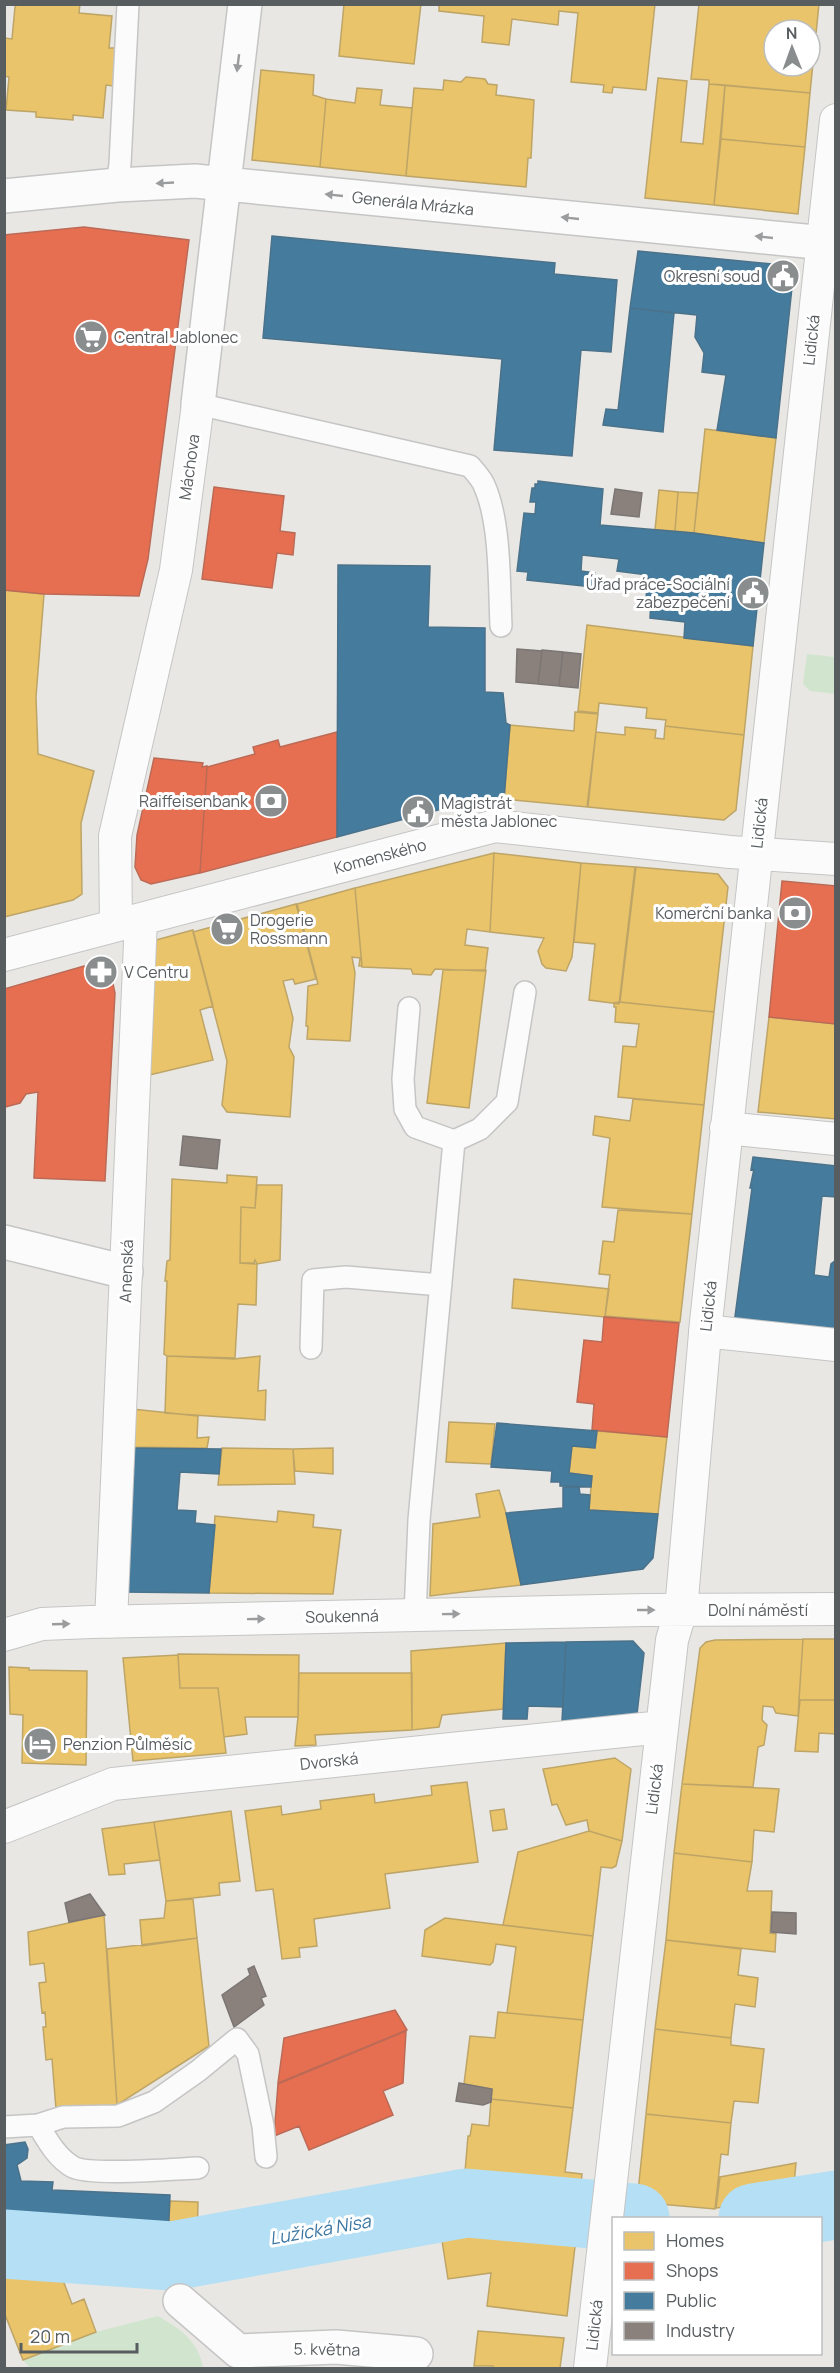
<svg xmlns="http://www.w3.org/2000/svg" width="840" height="2373" font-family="Manrope,sans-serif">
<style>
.green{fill:#d1e5ce}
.homes{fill:#e9c46a;stroke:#bea567;stroke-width:1.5;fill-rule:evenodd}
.shops{fill:#e76f51;stroke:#bc6a56;stroke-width:1.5}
.public{fill:#457b9d;stroke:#4b728b;stroke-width:1.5}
.industry{fill:#8a817c;stroke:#7b7674;stroke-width:1.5}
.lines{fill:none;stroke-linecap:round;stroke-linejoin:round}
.river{stroke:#b5dff4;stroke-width:69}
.service-casing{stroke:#c5c5c5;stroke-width:24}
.pedestrian-casing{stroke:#c5c5c5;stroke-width:34}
.minor-casing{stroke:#c5c5c5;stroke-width:36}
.service{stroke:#fcfbfb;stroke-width:21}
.pedestrian{stroke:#fcfbfb;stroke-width:32}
.minor{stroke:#fcfbfb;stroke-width:33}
.oneway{fill:#9a9c9e}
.labels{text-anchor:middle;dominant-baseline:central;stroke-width:6;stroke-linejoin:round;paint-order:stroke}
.street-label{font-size:16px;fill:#585d60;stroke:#fff}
.poi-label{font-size:16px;fill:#585d60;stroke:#fff;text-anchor:start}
.water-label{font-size:18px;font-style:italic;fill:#3c77a3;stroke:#fff}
</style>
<rect width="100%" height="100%" fill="#e8e7e3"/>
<path class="green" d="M807,654L835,657V694L810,691L803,684Z
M158,2316C181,2329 199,2342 203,2368H30L23,2360L96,2332Z"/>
<path class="homes" d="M17,4H80L79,13L112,16L109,48H116L113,86L106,85L103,118L73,115V120L36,117V112L6,110L9,77L4,76L5,38L12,39L15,7Z
M344,4H421L414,64L339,56Z
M439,4H655L646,90L613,87L612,93L603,92L604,85L571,82L578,13L559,11L558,25L512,19L509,45L482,42L484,16L439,11Z
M699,4H819L810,93L709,84V80L691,79ZM774,30H810V66H774Z
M261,70L314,75L313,95L326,99L320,167L252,160Z
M466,77L485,79L488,84L497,85L496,95L534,100L531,158H528L526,187L406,176L414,88L443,90L444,80L461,82Z
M658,78L687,81L681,142L703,144L709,84L725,85L714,205L645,198Z
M725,85L810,93L805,147L721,139Z
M357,88L382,90L380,105L412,108L406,176L320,167L326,99L355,103Z
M721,139L805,147L798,214L714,205Z
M705,429L776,438L764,543L694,533Z
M659,490L678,492L675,531L655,530Z
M678,492L698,493L694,533L675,531Z
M4,590L44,594L36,697L38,754L94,771L81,823L82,894L73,900L4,917Z
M587,625L753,646L744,735L665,726L666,720L646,718L647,708L599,703L598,713L578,711Z
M575,712L598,714L587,807L504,799L510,725L574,731Z
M665,726L744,735L736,810L724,820L588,807L596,732L625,735V727L656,730L655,738L664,739Z
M494,853L490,932L467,929L465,945L488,948L485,971L435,969L431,975L413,974L411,969L362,967L355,888Z
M494,853L581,863L572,957L566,971L546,968L542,964L538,951L544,938L490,932Z
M581,863L635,867L619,1004L589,1000L595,944L574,942Z
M636,867L718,874L728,887L714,1012L620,1002Z
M355,888L362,966H359L360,958L352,957L355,973L350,1041L307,1039L308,1026H306L308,986L318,984L297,904Z
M296,904L316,979L295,984L293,979L283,981L293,1018L289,1047L294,1057L290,1117L227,1112L222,1105L227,1061L193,932Z
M193,930L213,1006L200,1010L213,1060L145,1076L152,941Z
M443,970H486L469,1108L427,1103Z
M620,1002L714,1012L704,1105L618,1097L623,1046L636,1047L639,1024L615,1022L616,1007H614V1003Z
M769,1017L836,1024V1119L758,1112Z
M633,1099L704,1105L692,1214L602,1207L610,1138L593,1135L595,1116L630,1121Z
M227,1175L257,1177L255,1208L241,1207L240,1263L257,1264L256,1305L238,1304L235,1358L167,1356L164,1354L167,1281H165L167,1261L170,1260L172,1179L227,1183Z
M257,1185H282L280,1260L257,1264L255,1260L254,1263H240L241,1207L255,1208Z
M618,1210L692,1214L680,1322L605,1316L610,1275L599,1274L603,1241L614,1242Z
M514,1279L609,1289L605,1317L512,1308Z
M167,1356L234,1359L260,1356L258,1391L266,1390L265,1420L165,1413Z
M132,1409L198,1416L197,1438L209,1437L207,1448L129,1447Z
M449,1422L495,1424L491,1464L446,1462Z
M597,1431L667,1437L658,1514L589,1510L592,1476L569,1473L572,1446L595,1448Z
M222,1448L293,1449L295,1484L218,1485Z
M333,1448V1474L295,1471L293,1449Z
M499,1490L506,1513L521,1585L430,1596L433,1524L480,1517L476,1494Z
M278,1511L314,1515L313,1527L341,1530L333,1594L209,1593L215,1516L277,1522Z
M803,1639L798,1716L776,1713L773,1707L763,1706L762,1720L767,1725L764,1745L758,1747L753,1787L682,1784L700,1648L706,1642L715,1640Z
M803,1639H836V1700H799Z
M506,1643L503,1709L442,1715L439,1727L412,1730L411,1651Z
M178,1654L299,1655L298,1717H245L247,1734L224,1737L218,1688H180Z
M178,1655L180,1688H218L226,1753L133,1761L123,1658Z
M9,1667L29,1668V1670L87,1671L86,1765L22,1763L23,1715L10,1714Z
M299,1673H412V1730L315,1735L316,1745L295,1746L298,1717Z
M800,1700H836V1734L819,1733L818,1752L795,1751Z
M615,1758L631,1769L622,1841L589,1831L587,1820L566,1825L557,1804L552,1805L543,1769Z
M467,1782L478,1862L385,1874L390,1908L314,1919L317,1946L299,1948L300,1957L282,1959L273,1889L256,1891L245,1811L281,1806L282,1815L321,1809L320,1801L374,1794L375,1803L432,1795L431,1786Z
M682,1784L779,1789L774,1832L754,1830L752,1862L674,1853Z
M504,1809L507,1829L493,1831L490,1811Z
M231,1811L240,1881L219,1883L220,1895L166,1901L154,1822Z
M154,1822L160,1860L124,1864L125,1874L109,1875L102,1829Z
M589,1831L622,1841L616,1866L612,1868L601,1867L593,1936L503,1925L518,1852Z
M674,1853L752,1862L747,1891H772L770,1933L776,1934L775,1952L666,1940Z
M193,1899L197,1938L142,1946L140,1920L164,1918L166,1901Z
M104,1915L117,2105L56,2109L52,2059L46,2060L43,2027H46L45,2012L42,2013L39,1983L46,1982L44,1963L30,1965L28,1932Z
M445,1918L593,1936L583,2020L507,2013L516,1947L496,1944L493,1962L490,1965L422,1956L425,1930Z
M197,1938L209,2046L117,2105L107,1949Z
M666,1940L741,1949L738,1975L758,1978L755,2007L735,2004L731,2038L655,2029Z
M498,2012L583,2020L573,2108L491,2099L492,2089L464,2084L470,2036L495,2038Z
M655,2029L731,2038V2045L764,2049L758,2103L734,2101L731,2123L646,2114Z
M491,2099L573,2108L565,2172L582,2174L580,2194L464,2184L468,2136H470L472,2124L489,2126Z
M646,2114L731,2123L728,2155L721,2154L715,2209L637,2202Z
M796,2163L793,2195L716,2208L720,2177Z
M170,2201L198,2202L197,2240L168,2239Z
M493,2220L577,2229L567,2316L487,2306L491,2273L448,2279L440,2228Z
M31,2267H58L72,2304L84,2299L96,2332L23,2360L4,2312V2277Z
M478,2331L564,2338L560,2368H493V2366H474Z"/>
<path class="shops" d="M84,227L189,240L148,559L139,596L44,594L4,590V235Z
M214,487L284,496L280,531L295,533L293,555L277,553L272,588L202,579Z
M337,732V837L200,873L207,767L255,754L253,747L278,740L280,747Z
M154,758L203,763L202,767L207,766V767L200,873L151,884L141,880L135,867L137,835Z
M782,881L836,886V1024L769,1017Z
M84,966L107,974L112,979L115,993L105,1181L34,1178L38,1092L26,1094L20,1103L5,1107L4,1105V989Z
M604,1317L679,1323L667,1437L592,1430L594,1404L577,1402L584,1340L602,1342Z
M395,2010L407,2030L278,2083L284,2038Z
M406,2031L403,2083L383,2091L393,2115L309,2150L299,2126L274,2136L278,2084Z"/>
<path class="public" d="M272,236L555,263L554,274L617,280L611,352L581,350L572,456L494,450L502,359L263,338Z
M638,251L782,265L793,278L776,438L717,430L726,375L702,372L704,353L695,337L697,315L630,308Z
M630,308L674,313L663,432L603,425L606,409L618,410Z
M538,481L603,489L600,525L694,533L764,543L753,646L684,638L685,622L650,618L651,600L646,599L648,575L617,571L619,559L582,555L581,571L595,573L593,587L527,580L528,572L517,571L524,513L535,514L536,502H530L532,488H535V484H538Z
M338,565L430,566L428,627L485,628V692L503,693L506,723L510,725L504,799L483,798L337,837Z
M753,1157L836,1166V1197L822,1196L814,1275L829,1277L831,1264L836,1260V1332L734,1324L752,1188H750L754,1169L751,1170Z
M497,1423L597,1431L595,1448L572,1446L569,1473L592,1476L591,1487L560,1486V1482H551L552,1471L491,1467Z
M129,1448L221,1449L219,1474L180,1472L177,1510L196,1511L195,1523L215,1525L209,1593L123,1592Z
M563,1487H579L580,1494L590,1495L589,1510L658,1514L653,1558L643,1569L521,1585L506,1513L563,1508Z
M633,1641L644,1653L637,1714L562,1721L566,1642Z
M566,1642L563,1707L528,1706L527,1719H503L506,1643Z
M25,2142L28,2149L27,2158L17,2165L21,2181L53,2182L52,2190L170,2195L168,2239L4,2230V2145Z"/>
<path class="industry" d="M615,489L642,493L639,517L611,514Z
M517,649L542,651L538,684L516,682Z
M542,650L563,652L559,686L538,684Z
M563,652L581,654L578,688L559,686Z
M183,1136L220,1140L217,1169L180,1165Z
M90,1894L105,1915L69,1922L65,1903Z
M772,1912L796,1913V1934L771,1932Z
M254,1966L266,1996L261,1998L264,2005L234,2027L222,1995L250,1975L248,1969Z
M459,2083L492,2089L491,2102L483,2105L456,2101Z"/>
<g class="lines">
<path class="river" d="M753,2218L836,2205
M4,2244L172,2256L466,2203L635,2218"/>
<g class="service-casing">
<path id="service" d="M117,185L120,164L128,4
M198,404L470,466C475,472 481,478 484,485C501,522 499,585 501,626
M409,1008L403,1079L405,1109L415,1127L454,1141L480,1129L507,1102L525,992
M311,1348L313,1280L346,1277L441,1285
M415,1615L419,1520L454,1141
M38,2125C47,2140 57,2158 73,2167C90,2176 175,2169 198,2168
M4,2127L38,2125L63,2117L118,2116L154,2102L198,2071L237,2039L248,2054L263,2126L266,2157"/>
</g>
<g class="pedestrian-casing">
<path id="pedestrian" d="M116,925L115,836L176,570L198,404
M4,955L495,826L730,852L836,859
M726,1128L836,1139
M705,1331L836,1345
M111,1622L141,919
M4,1635L42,1624L91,1622L645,1610L836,1609
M4,1827L113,1784L662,1727
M590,2368L672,1640L681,1610L706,1322L836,120"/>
</g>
<g class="minor-casing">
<path id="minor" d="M4,196L117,185L195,181L836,244
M198,404L245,4
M4,1242L126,1272
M180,2301L238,2351L336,2347L416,2354"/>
</g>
<use href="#service" class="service"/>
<use href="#pedestrian" class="pedestrian"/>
<use href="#minor" class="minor"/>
</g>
<defs><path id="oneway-solid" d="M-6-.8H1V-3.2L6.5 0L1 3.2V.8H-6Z" transform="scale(1.5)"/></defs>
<g class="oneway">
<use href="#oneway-solid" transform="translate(238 63) rotate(97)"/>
<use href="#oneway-solid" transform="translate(165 183) rotate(177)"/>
<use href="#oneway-solid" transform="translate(334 195) rotate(-174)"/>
<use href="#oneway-solid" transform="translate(570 218) rotate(-174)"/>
<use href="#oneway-solid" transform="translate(764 237) rotate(-174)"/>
<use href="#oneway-solid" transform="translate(646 1610)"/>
<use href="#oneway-solid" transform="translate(451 1614) rotate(-1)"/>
<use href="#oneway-solid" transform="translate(256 1619) rotate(-1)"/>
<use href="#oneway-solid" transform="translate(61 1624) rotate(-2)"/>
</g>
<defs>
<g id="civic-disc" transform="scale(1.725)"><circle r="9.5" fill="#8a8d8e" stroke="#fff"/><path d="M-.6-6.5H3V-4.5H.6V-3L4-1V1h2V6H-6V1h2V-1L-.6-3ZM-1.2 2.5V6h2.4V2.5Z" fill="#fff"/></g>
<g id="supermarket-disc" transform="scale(1.725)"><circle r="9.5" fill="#8a8d8e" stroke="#fff"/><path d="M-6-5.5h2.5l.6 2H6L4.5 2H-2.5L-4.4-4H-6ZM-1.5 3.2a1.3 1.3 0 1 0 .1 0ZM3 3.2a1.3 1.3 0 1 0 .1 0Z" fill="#fff"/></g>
<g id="bank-disc" transform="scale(1.725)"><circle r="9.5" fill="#8a8d8e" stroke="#fff"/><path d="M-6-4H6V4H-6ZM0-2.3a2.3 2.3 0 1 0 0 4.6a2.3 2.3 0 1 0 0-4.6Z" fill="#fff"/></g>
<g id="pharmacy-disc" transform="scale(1.725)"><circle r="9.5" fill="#8a8d8e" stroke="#fff"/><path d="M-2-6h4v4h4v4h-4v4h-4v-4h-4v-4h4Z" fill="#fff"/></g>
<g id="hotel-disc" transform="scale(1.725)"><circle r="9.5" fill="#8a8d8e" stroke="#fff"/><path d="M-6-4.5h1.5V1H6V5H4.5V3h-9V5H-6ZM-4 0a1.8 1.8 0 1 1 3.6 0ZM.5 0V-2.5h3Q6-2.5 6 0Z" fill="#fff"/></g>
</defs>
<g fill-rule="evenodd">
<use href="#civic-disc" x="783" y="276"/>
<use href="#supermarket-disc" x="91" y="337"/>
<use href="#civic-disc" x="753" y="593"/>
<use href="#bank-disc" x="271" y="801"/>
<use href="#civic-disc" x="418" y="812"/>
<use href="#bank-disc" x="795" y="913"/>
<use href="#supermarket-disc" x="227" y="929"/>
<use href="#pharmacy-disc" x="101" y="972"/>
<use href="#hotel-disc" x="40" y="1744"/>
</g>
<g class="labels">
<g class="street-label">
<text transform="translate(413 203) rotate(6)">Generála Mrázka</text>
<text transform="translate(811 340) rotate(-84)">Lidická</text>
<text transform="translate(189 467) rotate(-82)">Máchova</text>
<text transform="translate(759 823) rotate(-84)">Lidická</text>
<text transform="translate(380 856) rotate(-15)">Komenského</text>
<text transform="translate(126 1271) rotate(-88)">Anenská</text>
<text transform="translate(708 1306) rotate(-84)">Lidická</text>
<text x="758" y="1610">Dolní náměstí</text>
<text transform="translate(342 1616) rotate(-1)">Soukenná</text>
<text transform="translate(329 1761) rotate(-6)">Dvorská</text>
<text transform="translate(654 1789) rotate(-83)">Lidická</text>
<text transform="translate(594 2325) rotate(-84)">Lidická</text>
<text transform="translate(327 2349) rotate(1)">5. května</text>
</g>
<g class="poi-label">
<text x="760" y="276" text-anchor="end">Okresní soud</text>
<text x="114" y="337">Central Jablonec</text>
<text x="730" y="584" text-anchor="end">Úřad práce-Sociální<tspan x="730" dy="18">zabezpečení</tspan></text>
<text x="248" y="801" text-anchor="end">Raiffeisenbank</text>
<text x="441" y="803">Magistrát<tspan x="441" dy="18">města Jablonec</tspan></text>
<text x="772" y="913" text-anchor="end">Komerční banka</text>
<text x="250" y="920">Drogerie<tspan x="250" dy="18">Rossmann</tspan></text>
<text x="124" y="972">V Centru</text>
<text x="63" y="1744">Penzion Půlměsíc</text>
</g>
<g class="water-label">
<text transform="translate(320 2229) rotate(-10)">Lužická Nisa</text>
</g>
</g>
<rect width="840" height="2373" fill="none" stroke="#585d60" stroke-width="12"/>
<rect x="612" y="2217" width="210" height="138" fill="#ffffff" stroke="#bcbebf" stroke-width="1.5"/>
<rect x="624" y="2232" width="30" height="18" fill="#e9c46a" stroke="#bcbebf" stroke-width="1.5"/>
<text x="666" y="2247" font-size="18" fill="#585d60">Homes</text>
<rect x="624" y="2262" width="30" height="18" fill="#e76f51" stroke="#bcbebf" stroke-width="1.5"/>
<text x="666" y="2277" font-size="18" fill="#585d60">Shops</text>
<rect x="624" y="2292" width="30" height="18" fill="#457b9d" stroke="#bcbebf" stroke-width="1.5"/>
<text x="666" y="2307" font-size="18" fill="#585d60">Public</text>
<rect x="624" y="2322" width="30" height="18" fill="#8a817c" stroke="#bcbebf" stroke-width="1.5"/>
<text x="666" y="2337" font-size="18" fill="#585d60">Industry</text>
<g transform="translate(792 48) rotate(359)"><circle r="28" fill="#ffffff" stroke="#bcbebf" stroke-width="1.5"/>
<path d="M0-4.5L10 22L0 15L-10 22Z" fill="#8a8d8e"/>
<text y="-9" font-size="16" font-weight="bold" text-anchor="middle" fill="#585d60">N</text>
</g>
<path d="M21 2343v9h116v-9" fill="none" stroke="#585d60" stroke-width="3"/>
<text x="30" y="2343" font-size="18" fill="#585d60" stroke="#ffffff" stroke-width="4.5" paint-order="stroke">20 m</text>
</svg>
